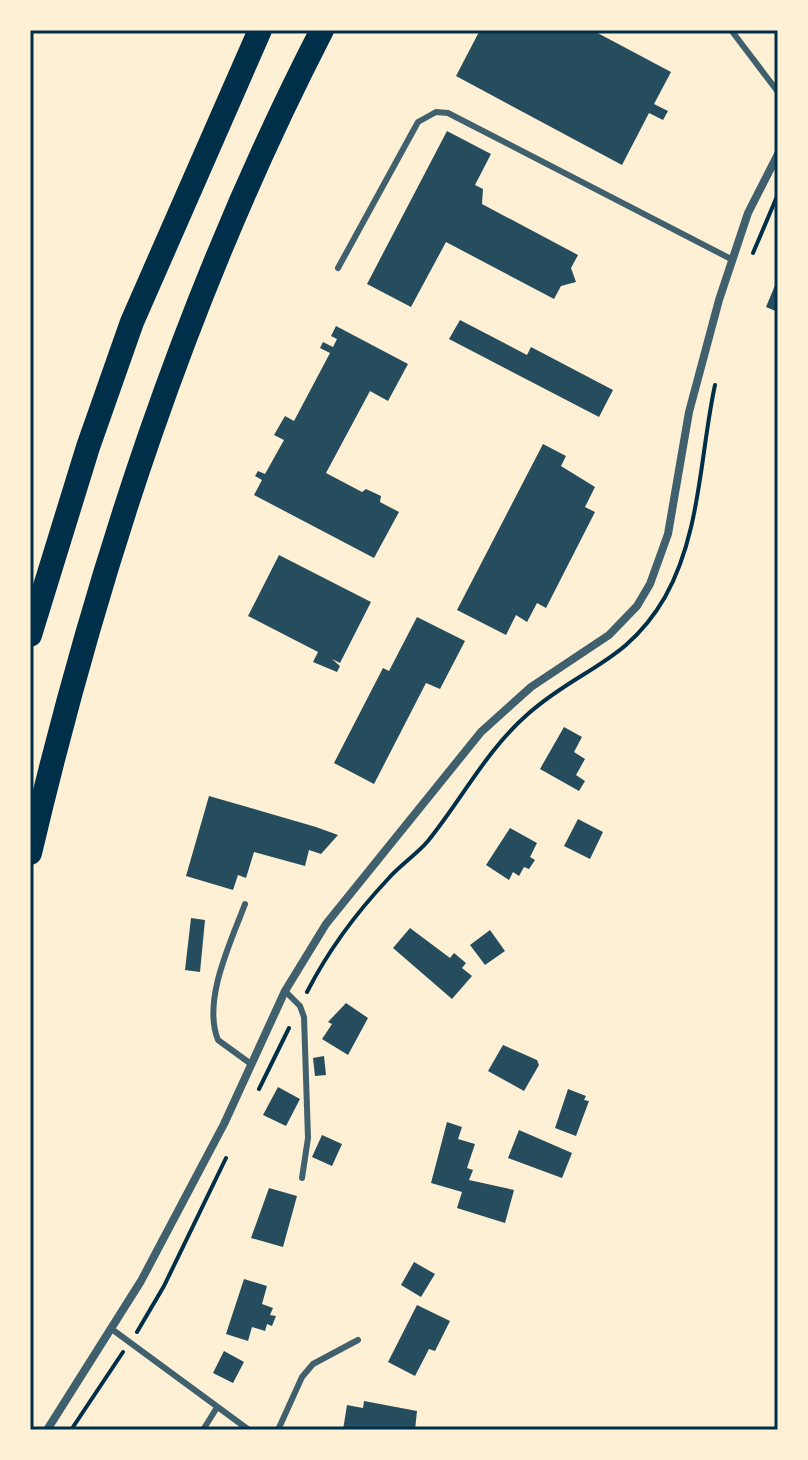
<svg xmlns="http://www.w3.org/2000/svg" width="808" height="1460" font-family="'PT Sans Narrow',sans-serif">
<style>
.building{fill:#264d5e}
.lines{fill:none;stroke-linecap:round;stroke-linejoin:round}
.path{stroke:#003049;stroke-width:4}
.service{stroke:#3f606c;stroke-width:6}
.minor{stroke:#3f606c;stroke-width:8}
.motorway{stroke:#003049;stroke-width:24}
.neatline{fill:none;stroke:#003049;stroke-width:3}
</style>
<rect width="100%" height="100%" fill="#fdf0d5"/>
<path class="building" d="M480,30H592L671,72L654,104L668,111L663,120L649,113L622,165L456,76Z
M447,131L491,154L475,185L483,189L482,204L578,255L571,268L576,282L561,286L554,299L446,242L411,307L367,284Z
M778,278V312L766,307Z
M460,320L527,355L531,347L613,390L599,417L449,339Z
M336,326L408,364L388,401L370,391L326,473L362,492L366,489L381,496L380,502L399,512L374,558L254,495L262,480L255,476L258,471L265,474L284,440L274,435L285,416L294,421L330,353L320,348L323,342L333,347L337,339L331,336Z
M543,444L566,456L561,466L595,487L585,507L595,512L546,608L537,603L527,622L516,615L506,635L457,610Z
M279,555L371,602L340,663L332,659L340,666L337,672L313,662L318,652L248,616Z
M417,617L465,641L440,689L426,683L374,784L334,763L383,668L389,671Z
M564,727L582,737L574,752L585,759L576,775L585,781L579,791L540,769Z
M209,796L316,827L338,835L321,854L309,850L305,866L254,852L246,878L238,875L233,890L186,876Z
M578,819L603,832L590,859L564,846Z
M510,828L537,843L530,857L535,860L529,869L524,867L519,876L513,872L509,880L486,865Z
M191,918L205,920L200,972L185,970Z
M410,928L450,958L454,953L466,963L462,968L472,976L452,999L393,948Z
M490,930L505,951L485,965L470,945Z
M346,1003L368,1018L348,1055L322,1039L332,1024L328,1022Z
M503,1045L537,1060L539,1065L524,1091L488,1071Z
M324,1056L326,1075L315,1076L313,1058Z
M278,1087L300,1099L286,1126L263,1115Z
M568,1089L586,1096L584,1100L589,1101L576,1136L555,1128Z
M447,1122L462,1127L458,1139L475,1144L467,1168L473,1170L469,1180L514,1190L505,1223L457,1208L462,1192L431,1183Z
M519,1130L572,1153L562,1178L508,1158Z
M322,1135L342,1144L332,1166L312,1157Z
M269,1188L297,1196L283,1247L251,1238Z
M414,1262L435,1274L421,1297L401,1285Z
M244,1279L267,1286L262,1304L273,1308L270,1315L276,1316L272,1326L267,1324L265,1331L252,1327L248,1341L226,1334Z
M417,1305L450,1321L435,1351L429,1349L415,1376L388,1362Z
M224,1351L244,1362L233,1383L213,1373Z
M364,1401L417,1411L415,1430H343L347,1405L363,1408Z"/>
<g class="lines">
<path class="path" d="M753,253L778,194
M307,992C328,951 357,912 388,879C400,865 416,855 428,841C463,798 486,750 529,713C580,668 627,663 665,597C701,533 700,454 715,385
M259,1089L289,1028
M137,1332L164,1286L226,1158
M71,1430L123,1352"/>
<path class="service" d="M731,30L778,92
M338,268L418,122L436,112L448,113L733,260
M245,904C231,942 202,1000 218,1040L251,1064
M285,991L300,1006L304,1017L308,1138L302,1178
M113,1330L249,1430
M203,1430L216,1409
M278,1430L302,1377L313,1364L358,1340"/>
<path class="minor" d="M47,1430L141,1281L224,1124L285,991L326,924L481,732L531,687L609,635L637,606L650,584L668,534L689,412L719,300L748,213L778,154"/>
<path class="motorway" d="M30,635L88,447L132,322L260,30
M30,853C97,569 188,290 322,30"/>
</g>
<rect width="808" height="1460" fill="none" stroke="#fdf0d5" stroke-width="64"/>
<rect x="32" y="32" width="744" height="1396" class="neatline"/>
</svg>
